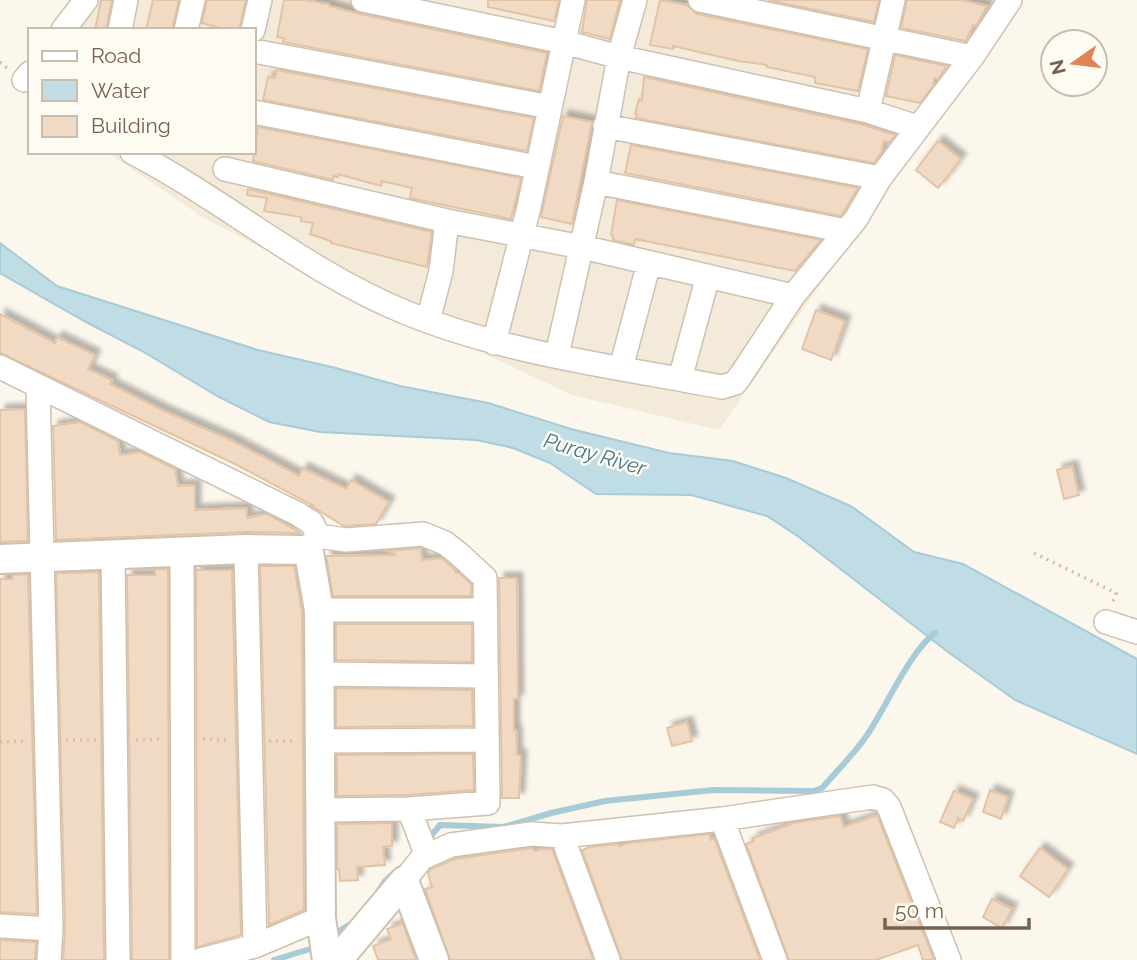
<svg xmlns="http://www.w3.org/2000/svg" width="1137" height="960" font-family="Raleway,sans-serif">
<style>
.residential{fill:#f4eada}
.water{fill:#c0dde6;stroke:#a7cbd7;stroke-width:2}
.lines{fill:none;stroke-linecap:round;stroke-linejoin:round}
.stream{stroke:#a7cbd7;stroke-width:6}
.building{fill:#f1dac4;stroke:#e3c3a5;stroke-width:2;filter:url(#shadow)}
.minor-casing{stroke:#cec1b1;stroke-width:26}
.tertiary-casing{stroke:#cec1b1;stroke-width:32}
.path{stroke:#d6bea6;stroke-width:3.5;stroke-dasharray:2 5;stroke-linecap:butt}
.minor{stroke:#fff;stroke-width:23}
.tertiary{stroke:#fff;stroke-width:28}
.labels{text-anchor:middle;dominant-baseline:central;stroke-width:5;stroke-linejoin:round;paint-order:stroke}
.water-label{font-size:21px;font-style:italic;fill:#487889;stroke:#fefbf2}
</style>
<defs>
<filter id="shadow"><feDropShadow dx="5.5" dy="-5.5" stdDeviation="2" flood-color="#0004"/></filter>
</defs>
<rect width="100%" height="100%" fill="#fcf7ec"/>
<path class="residential" d="M95,0H1019L719,430L572,395L306,270L205,219L107,152H254V30H76Z"/>
<path class="water" d="M0,243L57,286L258,350L336,368L400,386L488,403L571,429L669,453L733,461L786,478L851,506L914,552L963,564L1137,659V754L1015,700L948,652L799,537L767,516L691,495L596,494L550,463L513,448L476,440L320,432L269,422L219,397L142,351L86,322L0,273Z"/>
<g class="lines">
<path class="stream" d="M426,842L440,825L504,827L551,813L605,801L713,790L814,791L822,788C836,772 852,756 865,738C885,710 909,652 935,633
M378,892L385,881L393,874
M330,936L351,924
M274,960L310,949L318,944"/>
</g>
<path class="building" d="M101,0H112L106,30H95Z
M153,0H179L172,30H146Z
M207,0H246L239,30H227L202,23Z
M284,0H304L329,4V6L360,14L547,53L539,91L283,42L284,38L277,37Z
M488,0H559L554,21L488,7Z
M587,0H620L610,39L582,32Z
M660,0L687,5L697,14L868,49L858,91L815,83V77L767,67V65L738,61L673,46V49L650,45Z
M768,0H879L874,22Z
M907,0H962L987,6L976,26L973,25L966,41L901,28Z
M895,55L947,66L938,79L934,78L933,86L920,103L886,96Z
M277,70L534,118L527,151L263,100L268,77L275,78Z
M644,77L864,125L895,135L890,142L884,141L881,153L874,163L636,118L637,114H635L639,99L642,100Z
M563,116L592,122L572,224L541,217Z
M258,127L521,178L511,219L410,198L412,188L382,181L381,186L338,174V177L333,176V180L253,161Z
M938,141L961,159L938,188L916,170Z
M631,145L858,188L841,216L625,173Z
M248,189L432,232L427,267L331,243V241L310,234L313,223L301,221V217L264,211L267,198L247,195Z
M617,200L821,240L795,271L635,239L634,245L613,240V236L611,235Z
M816,310L845,321L831,360L802,349Z
M0,314L55,343L57,337L95,355L88,369L112,380L110,384L164,411L233,441L299,476L303,468L346,489L351,480L389,502L376,524L344,526L311,506H314L235,464L0,353Z
M25,409L28,541L0,542V410Z
M80,422L118,441L120,455L141,452L175,469L178,486L195,485V510L247,508V518L267,514L301,533L245,532L56,540L53,426Z
M1072,466L1079,495L1064,499L1057,470Z
M421,548L422,560L442,558L455,570L456,573H459L471,584V596H333L326,556L396,555L388,551Z
M260,566H294L302,612L304,910L269,925Z
M196,568L198,570H232L241,935L197,947Z
M155,569H168L169,960H132L127,575H155Z
M99,572L104,960H63L65,929L56,573Z
M28,574L37,914L0,912V579H12V575Z
M499,578H517L518,699H514V730H516L517,755H521L519,798H502Z
M336,624H472V662L336,660Z
M336,688L472,690L473,726L336,727Z
M687,722L692,741L672,746L667,728Z
M473,754L474,790L408,795L337,796V755Z
M990,790L1008,797L1001,819L983,812Z
M954,791L973,799L963,821L958,818L954,828L940,822Z
M877,815L934,960H923L918,945L876,960H789L746,844L754,841L753,838L797,822L840,816L844,827Z
M392,823V846L383,847L385,865L357,867L358,880L340,881L339,869H337V824Z
M709,834L711,840L714,838L760,960H622L582,850L590,847L619,844V846L628,843Z
M532,848L534,851L541,849H552L593,960H450L425,889L432,887L428,873L431,869L455,859Z
M1040,848L1068,869L1049,897L1020,876Z
M992,899L1012,909L1002,928L983,917Z
M401,919L416,960H378L373,946L391,939L387,929L401,924Z
M0,940L36,942L35,960H0Z"/>
<g class="lines">
<g class="minor-casing">
<path id="minor" d="M363,0L564,42L619,57L868,111L917,127
M700,0L972,57
M63,30L86,0
M120,30L126,0
M186,30L193,0
M253,30L260,0
M254,51L550,107
M24,80L30,73
M868,111L893,0
M254,112L536,167
M605,126L880,178
M132,152C226,201 308,273 407,313C505,353 617,367 722,387L735,383L741,375L793,296L856,219L880,178L972,57L1010,0
M225,169L447,221L582,247L793,296
M596,182L846,231
M428,321L441,271L447,221
M494,343L529,207L573,0
M557,355L596,182L619,57L635,0
M0,367L298,514L312,523L318,536
M621,368L649,263
M680,379L708,276
M38,387L51,929L49,960
M246,549L255,946
M306,550L318,536L346,540L423,534L445,543L459,554L485,578L488,803L409,809L321,810
M182,551L183,960
M113,554L118,960
M319,610H485
M1106,622L1137,632
M319,674L486,676
M320,741L487,740
M409,809L427,856
M722,819L775,960
M562,836L608,960
M404,881L422,858L451,845L531,834L562,836L722,819L873,797L883,800L889,807L949,960
M0,926L51,929
M201,960L255,946L321,918"/>
</g>
<g class="tertiary-casing">
<path id="tertiary" d="M0,559L246,549L303,550L309,553L319,610L321,918L327,960
M328,960L346,950L404,881L434,960"/>
</g>
<path class="path" d="M0,62L8,69
M1034,553L1116,593L1112,604
M203,739L230,740
M66,740H97
M136,740L164,739
M269,741H297
M0,742L27,741"/>
<use href="#minor" class="minor"/>
<use href="#tertiary" class="tertiary"/>
</g>
<g class="labels">
<g class="water-label">
<text transform="translate(595 454) rotate(16)">Puray River</text>
</g>
</g>
<rect x="28" y="28" width="228" height="126" fill="#fefbf2" stroke="#c8bdb1" stroke-width="2"/>
<rect x="42" y="51" width="35" height="10" fill="#ffffff" stroke="#c8bdb1" stroke-width="2"/>
<text x="91" y="63" font-size="21" fill="#77614f">Road</text>
<rect x="42" y="80" width="35" height="21" fill="#c0dde6" stroke="#c8bdb1" stroke-width="2"/>
<text x="91" y="98" font-size="21" fill="#77614f">Water</text>
<rect x="42" y="116" width="35" height="21" fill="#f1dac4" stroke="#c8bdb1" stroke-width="2"/>
<text x="91" y="133" font-size="21" fill="#77614f">Building</text>
<g transform="translate(1074 63) rotate(256)"><circle r="33" fill="#fefbf2" stroke="#c8bdb1" stroke-width="2"/>
<path d="M0-5L12 26L0 18L-12 26Z" fill="#e08357"/>
<text y="-10" font-size="19" font-weight="bold" text-anchor="middle" fill="#77614f">N</text>
</g>
<path d="M885 918v10h144v-10" fill="none" stroke="#77614f" stroke-width="3.5"/>
<text x="895" y="918" font-size="21" fill="#77614f" stroke="#fefbf2" stroke-width="5" paint-order="stroke">50 m</text>
</svg>
